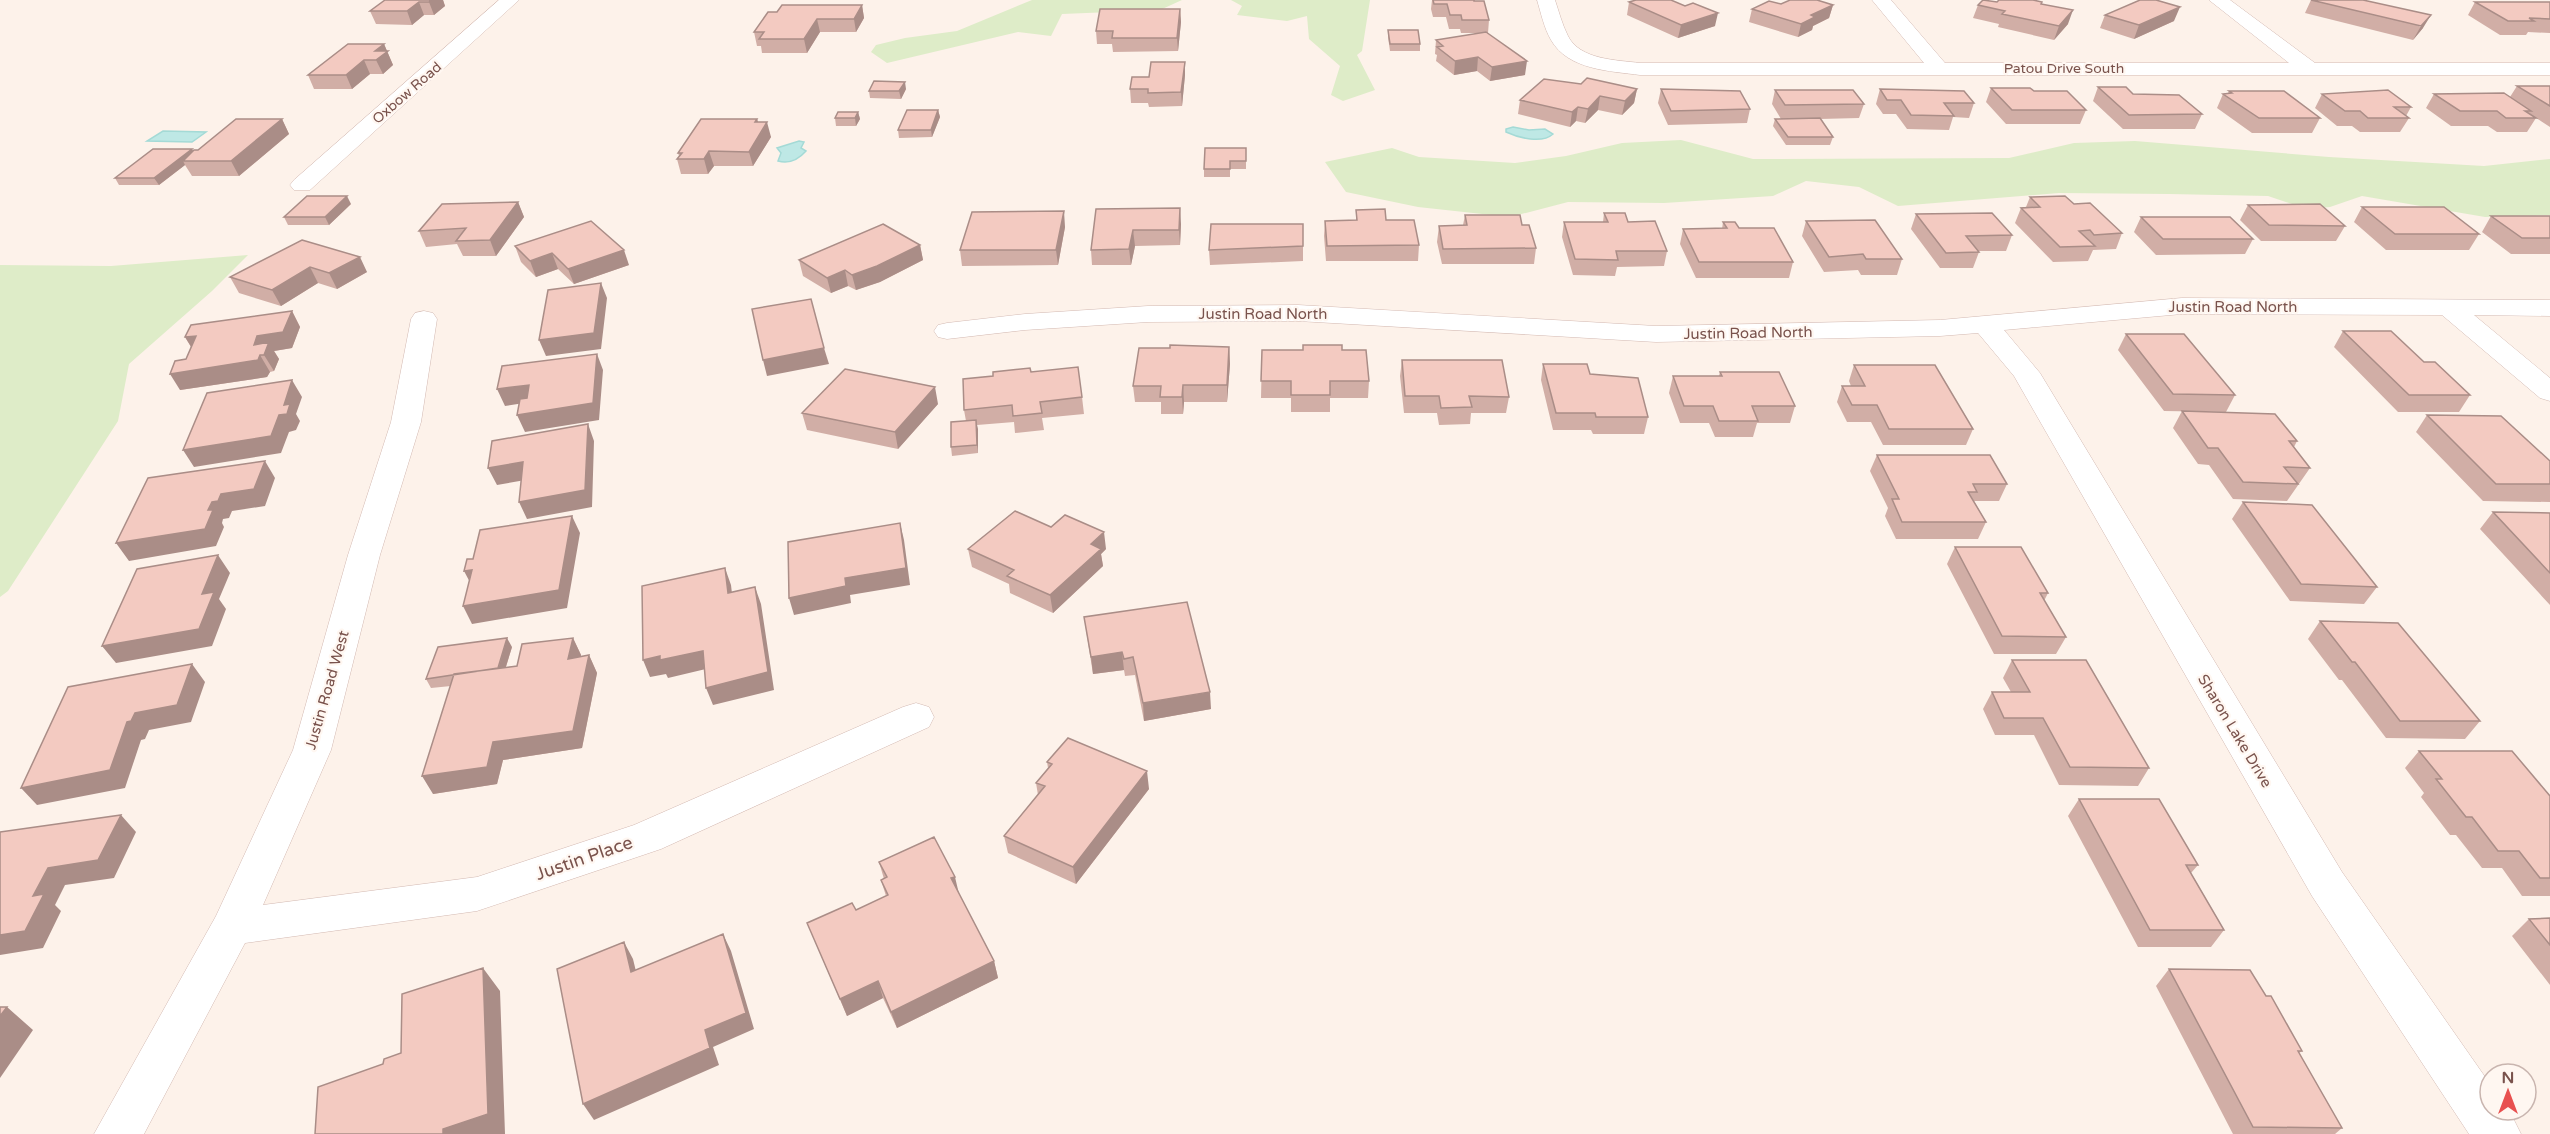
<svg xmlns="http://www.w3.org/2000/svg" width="2550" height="1134" font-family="'Varela Round',sans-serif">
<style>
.green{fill:#deecc8}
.water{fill:#bee8e5;stroke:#a4dad6;stroke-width:1.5}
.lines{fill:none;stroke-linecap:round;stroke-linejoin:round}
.minor-casing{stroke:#d3b9b2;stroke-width:1}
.minor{fill:#fff;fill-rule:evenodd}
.wall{fill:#d1aea6}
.shaded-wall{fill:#aa8d87}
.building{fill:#f3cac1;stroke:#aa8d87;stroke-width:1.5}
.labels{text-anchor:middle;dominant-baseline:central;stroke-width:4.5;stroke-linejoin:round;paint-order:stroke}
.far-street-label{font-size:14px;fill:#79524c;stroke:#fff7f1}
.street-label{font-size:15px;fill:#79524c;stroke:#fff7f1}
.near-street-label{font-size:18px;fill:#79524c;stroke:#fff7f1}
</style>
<rect width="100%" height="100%" fill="#fdf2ea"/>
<path class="green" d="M1032,0H1182L1160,10L1062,14L1051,36L1018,32L887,63L871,52L876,45L905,38L957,31Z
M1231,0H1370L1362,51L1357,55L1375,90L1343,101L1331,95L1340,66L1309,39L1307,16L1287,21L1237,15L1242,6Z
M1681,140L1753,159L2009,158L2074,143L2135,141L2329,157L2484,166L2550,159V215L2485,217L2362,196L2330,207L2307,209L2268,196L2169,194L2059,193L1898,206L1859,187L1806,181L1773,196L1664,203L1568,202L1510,217L1418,207L1346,192L1325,162L1392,148L1419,157L1515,163L1566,156L1622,143Z
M248,255L212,291L129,364L118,421L8,591L0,597V265L111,266Z"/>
<path class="water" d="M1513,127L1529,130L1545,129L1553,134C1542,144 1519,138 1506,132V129Z
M163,131L206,132L192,142L147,141Z
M799,141L804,142L801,148L806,151C799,159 789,164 778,161L781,153L777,148Z"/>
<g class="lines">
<g class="minor-casing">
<path id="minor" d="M499,0H519L310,190H294L290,185L294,180Z
M1537,0H1555C1559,12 1562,24 1568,36C1580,60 1617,60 1640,63H1924L1872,0H1891L1945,63H2289L2209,0H2230L2315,63H2550V75H1640C1610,71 1568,70 1551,40C1544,28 1541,13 1537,0Z
M2182,298L2550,300V316L2474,315L2550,378V401L2540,398L2442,315L2182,314L2004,330L2040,373L2342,872L2490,1084V1110H2509L2521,1134H2469L2312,896L2014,376L1978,333L1940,336L1656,342L1298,321L1148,322L1025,330L947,339L938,337L934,331L938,325L947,323L1025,314L1148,306L1298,305L1656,326L1940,320Z
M424,311L433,313L437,319L421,422L380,555L331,750L263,905L477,877L634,825L903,707L916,703L929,707L934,717L929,727L661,849L477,911L245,943L144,1134H94L216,916L293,750L348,555L391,422L411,319L415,313Z"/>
</g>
<use href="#minor" class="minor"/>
</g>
<path class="wall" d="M385,0H443L445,6L434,15H424L412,25L376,24L370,11Z
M1432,0H1474L1489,20L1488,33L1525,75L1490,81L1477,71L1454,75L1436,61L1437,55L1435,54L1436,40L1480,33H1461L1460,29H1449L1446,17H1433L1431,9Z
M2311,0H2363L2423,28L2413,40L2305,13Z
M1629,2L1685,6L1715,26L1678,38L1627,15Z
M1997,2L2042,4L2068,24L2054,40L1998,27L1999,24L1973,18L1978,5Z
M2475,2H2550V33L2528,32L2526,35H2500L2468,15Z
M1781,4L1833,5L1829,18L1813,26L1812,30L1798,37L1749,22L1752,9Z
M862,5L864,18L856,32H820L807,53H762L761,46H757L754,32L777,12Z
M1180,9L1181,22L1178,51L1113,52L1112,44H1097L1096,31Z
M2105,15L2174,21L2134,39L2100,28Z
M1388,30L1420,44V51H1390L1388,37Z
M384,44L393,65L383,74H370L352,89H314L308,75Z
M1185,62V75L1182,106L1149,107L1148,103H1131L1130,89L1149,77Z
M1581,84L1637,89L1634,103L1622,115L1598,110L1585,123L1576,121L1570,127L1518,114L1520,100Z
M2517,86H2550V127L2530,114L2536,118L2527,132H2497L2488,126H2451L2426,108L2434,94L2510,97Z
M2098,87L2133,94L2202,114L2195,129H2123L2093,101Z
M1991,88L2086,110L2080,124H2006L1986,102Z
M906,89L901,99L870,98L869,91Z
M1661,89L1750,109L1747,123L1668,125L1658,103Z
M1880,89L1974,103L1969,118L1953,117L1949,130L1907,129L1896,114H1883L1876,104Z
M1775,90L1864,104L1859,118L1820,119L1833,137L1830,145H1786L1773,126L1775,119H1781L1772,104Z
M2229,91L2320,118L2312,133H2252L2217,108L2223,94L2228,93Z
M2322,94L2411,107L2406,116L2409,118L2400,132H2360L2352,126H2337L2315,108Z
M938,110L940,117L932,137L899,138L898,130Z
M858,112L860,119L856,126H836L835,118Z
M282,119L289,134L239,176H192L185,165L159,185H119L115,178L198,150Z
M757,119L758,122L771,137L753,166H714L708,174H681L677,159L679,156L678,153Z
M1246,148V169H1230V177H1204V169Z
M2030,197L2074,204L2122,233L2116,249L2093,250L2088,261L2053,262L2015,223L2021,208L2026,207Z
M518,202L524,217L496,256H463L457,244L426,247L419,231Z
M351,204L329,225H288L284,217Z
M2248,205L2345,226L2336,241H2261L2240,220Z
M2362,207L2479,234L2469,250H2386L2354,222Z
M1096,209L1181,224L1180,245L1135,246L1131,265H1092L1091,250Z
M1356,210L1386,220L1419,245L1418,261H1326L1324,236L1325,221L1356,220Z
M1604,213L1628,222L1667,251L1664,266L1617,267L1615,276L1573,275L1562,237L1564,222H1603Z
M1916,214L2012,235L2006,251H1978L1979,252L1973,268H1940L1911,229Z
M1465,215L1522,225L1536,248L1534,264H1442L1437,242L1439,226L1463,225Z
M2491,216H2550V254H2511L2482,232Z
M2141,217L2253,239L2245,254L2156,255L2134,232Z
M1806,221L1902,259L1897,275H1861L1858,270L1824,272L1802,236Z
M1723,222L1793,262L1789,278H1696L1680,244L1683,229H1722Z
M1065,227L1058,265L962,266L960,250Z
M302,240L367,272L337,289L318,283L281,306L239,293L230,277Z
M920,245L923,260L880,282L856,290L848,286L831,293L803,276L799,260Z
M515,246L629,265L574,284L558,269L536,277L521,262Z
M1303,246V261L1210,265L1209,250Z
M292,311L300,327L292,348L274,351L279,359L274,371L270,372L267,377L180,390L186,359L191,347L185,337Z
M2343,331L2424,362L2470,395L2459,412H2398L2334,347Z
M2126,334L2235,395L2226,412L2164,411L2118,350Z
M1229,347L1230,364L1227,402H1184L1183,414H1161V402H1135L1133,386Z
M1262,350H1342L1369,381L1368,398H1330V412H1291V398H1261Z
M1402,360L1509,397L1506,413H1471L1470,424L1439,425L1437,413H1404L1400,376Z
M1543,364L1590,374L1648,417L1644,434H1593L1591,430H1553L1541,380Z
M1854,365L1973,429L1966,445H1883L1871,422H1847L1837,402L1842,386H1851L1849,381Z
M1031,372L1082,397L1084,414L1042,418L1044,430L1015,433L1014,422L977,425L978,453L952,456L951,447L966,421L964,410Z
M1720,372L1795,406L1790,423H1757L1753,437H1715L1709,423H1680L1669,393L1673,376H1719Z
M938,404L898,449L807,430L802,413Z
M2182,411L2297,441L2294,447L2310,468L2287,501L2233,499L2209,465L2198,464L2173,428Z
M2427,415L2550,484V502L2483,501L2416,432Z
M1877,455L2007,484L1999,501H1974L1986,522L1978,539H1896L1885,516L1888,508L1870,471Z
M2243,502L2377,587L2364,604L2290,601L2232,519Z
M2493,512L2550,513V605L2480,529Z
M1051,527L1106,549L1101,554L1103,566L1053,613L1010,593L1009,584L972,567L968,549Z
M1955,547L2048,593L2044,601L2066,637L2056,654H1994L1947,564Z
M1084,617L1211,709L1144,721L1135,675L1125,676L1124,670L1093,674Z
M2320,621L2480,721L2465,739L2386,738L2342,680H2339L2308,639Z
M573,638L581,655V657L589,655L597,673L582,748L503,760L497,784L433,794L451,686L431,688L426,679L512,647L506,667L517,666Z
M2012,660L2149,768L2138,786L2059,785L2034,735H1995L1983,709L1992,692H2011L2003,678Z
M2419,751L2550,796V896H2522L2502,868H2482L2456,835H2450L2421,797L2424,793L2405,768Z
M1047,762L1149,789L1076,884L1008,853L1004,836L1038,795L1036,783L1048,768Z
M2079,799L2198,865L2191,873L2224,930L2211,947H2138L2068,816Z
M879,862L959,894L994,961L998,978L897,1028L883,998L847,1016L807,923L856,910L886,896L881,880L884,879Z
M2550,918V985L2512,936L2529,919Z
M2169,969L2266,996L2302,1051L2299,1053L2342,1128L2335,1134H2233L2156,986Z"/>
<path class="shaded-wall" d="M431,0H443L445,6L434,15L429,2Z
M419,2L424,15L412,25L407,11Z
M862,5L864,18L856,32L854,19Z
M1833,5L1829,18L1813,26L1812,30L1798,37L1801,24L1811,15Z
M2180,7L2174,21L2134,39L2139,25Z
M1180,9L1181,22L1178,51L1177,38Z
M2073,10L2068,24L2054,40L2059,26Z
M1718,13L1715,26L1678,38L1681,25Z
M2431,15L2423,28L2413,40L2421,26Z
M817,19L820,32L807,53L804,39Z
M384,44L393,65L383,74L376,60L375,51Z
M1478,57L1477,71L1454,75L1455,61Z
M364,60L370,74L352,89L346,75Z
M1527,61L1525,75L1490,81L1492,67Z
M1185,62V75L1182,106L1181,92Z
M905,82L906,89L901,99L899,91Z
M1637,89L1634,103L1622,115L1625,101Z
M1600,96L1598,110L1585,123L1588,109Z
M1578,107L1576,121L1570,127L1572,112Z
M938,110L940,117L932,137L931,130Z
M858,112L860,119L856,126L855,118Z
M282,119L289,134L239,176L231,161Z
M757,119L761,133L767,122L771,137L753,166L749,152L755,122Z
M192,149L196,156L183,161L185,165L159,185L154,178Z
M709,151L714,166L708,174L704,159Z
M347,196L351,204L329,225L325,217Z
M518,202L524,217L496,256L490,240Z
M1180,208L1181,224L1180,245L1179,230Z
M1064,211L1065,227L1058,265L1056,250Z
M1133,230L1135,246L1131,265L1129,249Z
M920,245L923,260L880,282L856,290L852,275Z
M624,250L629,265L574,284L568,269Z
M552,253L558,269L536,277L530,261Z
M360,257L367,272L337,289L329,273Z
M310,267L318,283L281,306L272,290Z
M845,270L848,286L831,293L827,278Z
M601,283L607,298L601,349L546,356L539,340Z
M292,311L300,327L292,348L274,351L279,359L274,371L264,355H260L270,372L267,377L180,390L170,374L254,345L257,336Z
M196,336L195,353L185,337Z
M1229,347L1230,364L1227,402V385Z
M824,348L829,364L767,376L763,360Z
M597,354L603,370L599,420L525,432L517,415Z
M292,380L302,397L296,414L300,421L296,430L289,432L281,453L194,467L183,450L284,405Z
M529,385L537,401L505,406L497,389Z
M1183,385L1184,402L1183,414L1182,397Z
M935,387L938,404L898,449L895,432Z
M976,420L978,429V453L977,445Z
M588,424L594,441L592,507L527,519L519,502Z
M265,461L275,478L265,506L232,511L229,518L223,519L222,523L224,527L216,546L129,561L116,543L208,510L212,502L221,494Z
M523,462L531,479L497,485L488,468Z
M572,516L580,533L567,608L472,624L463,606Z
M900,523L904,540L910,585L850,595L851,603L794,615L789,598L845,578Z
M1104,532L1106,549L1101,554L1103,566L1053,613L1050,595L1091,544Z
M218,555L230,573L219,599L226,609L212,646L116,663L102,646L202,594Z
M725,568L731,585L734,611L728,593Z
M472,570L473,588L464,571Z
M755,587L761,604L774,690L713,705L706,688Z
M507,638L512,647L502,679L498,670Z
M573,638L581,655L577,676L568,659Z
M703,651L710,668L668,678L666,674L650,677L643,660L660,656Z
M1122,652L1124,670L1093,674L1091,657Z
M589,655L597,673L582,748L503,760L497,784L433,794L422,776L493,742Z
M192,664L205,682L191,722L149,730L145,739L141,740L125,788L37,805L21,788L127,722L135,713Z
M1210,692L1211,709L1144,721L1143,703Z
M1147,771L1149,789L1076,884L1073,867Z
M121,815L136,832L114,878L65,885L55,905L61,911L43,948L0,955V935L33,896L48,868Z
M955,877L959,894L951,878Z
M723,934L731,951L754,1029L713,1047L719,1065L594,1120L583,1104L705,1030Z
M624,942L633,959L640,988L631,972Z
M994,961L998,978L897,1028L891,1012Z
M483,968L500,991L505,1134H443V1129Z
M878,981L883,998L847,1016L840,999Z
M7,1007L33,1030L0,1078V1016Z"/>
<path class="building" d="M385,0H431L429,2H419L407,11H370Z
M1433,0H1474V1H1484L1489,20H1462L1461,15H1450L1447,4H1434Z
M1636,0H1671L1685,6L1693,3L1718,13L1681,25L1629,2Z
M1790,0H1817L1833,5L1811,15L1815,17L1801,24L1752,9L1769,1L1781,4Z
M1983,0L1997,2L1999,0H2033L2042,2L2041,4L2073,10L2059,26L2002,14L2005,11L1978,5Z
M2140,0H2156L2180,7L2139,25L2105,15Z
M2311,0H2363L2431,15L2421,26Z
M2475,2H2550V19L2529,18L2534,21H2508Z
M782,5H862L854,19H817L804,39H759L764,32H754L768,12H777Z
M1100,9H1180L1177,38H1112L1113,31H1096Z
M1388,30H1418L1420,44H1390Z
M1486,32L1527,61L1492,67L1478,57L1455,61L1437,47L1443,46L1436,40Z
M348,44H384L375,51H388L376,60H364L346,75H308Z
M1151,62H1185L1181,92L1148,93V89H1130L1132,77H1149Z
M1587,78L1637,89L1625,101L1600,96L1588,109L1578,107L1572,112L1520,100L1544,79L1581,84Z
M874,81L905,82L899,91H869Z
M2517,86H2550V106Z
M2098,87H2126L2133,94L2179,95L2202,114L2129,115Z
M1991,88H2030L2034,91H2067L2086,110H2012Z
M1661,89L1740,91L1750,109L1671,111Z
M1880,89L1964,91L1974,103H1944L1954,116L1911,115L1901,100H1887Z
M1775,90H1853L1864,104L1785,105Z
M2388,90L2411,107H2394L2409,118H2368L2360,111H2345L2322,94Z
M2229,91H2284L2320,118H2259L2223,94L2232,93Z
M2504,93L2531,111H2525L2536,118H2506L2497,111H2460L2434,94Z
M907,110H938L931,130H898Z
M838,112H858L855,118H835Z
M1820,118L1833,137H1788L1775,119Z
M236,119H282L231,161H183L194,150H198Z
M701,119H757L755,122H767L749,152L709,151L704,159H677L682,153H678Z
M1205,148H1246V161H1230V169H1204Z
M153,149H192L154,178H115Z
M307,196H347L325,217H284Z
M2065,196L2074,204L2090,203L2122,233L2094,235L2090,230L2079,231L2095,246L2060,247L2021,208L2040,207L2030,197Z
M518,202L490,240L456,241L466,228L419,231L442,204Z
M2320,204L2345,226L2269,225L2248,205Z
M2362,207H2444L2479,234H2395Z
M1180,208L1179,230H1133L1129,249L1091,250L1096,209Z
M1385,209L1386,220H1414L1419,245L1327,246L1325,221L1357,220L1356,210Z
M1064,211L1056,250H960L972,212Z
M1604,213H1625L1628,222L1655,221L1667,251H1616L1618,260L1575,259L1564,222H1608Z
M1992,213L2012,235L1966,236L1979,252L1946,253L1916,214Z
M1465,215H1520L1522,225H1529L1536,248L1443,249L1439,226L1467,225Z
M2491,216H2550V238H2522Z
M2141,217H2230L2253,239H2163Z
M1875,220L1902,259H1866L1863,254L1829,257L1806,221Z
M591,221L624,250L568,269L552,253L530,261L515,246Z
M1723,222H1735L1739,228H1774L1793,262H1699L1683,229L1727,228Z
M883,224L920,245L877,266L852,275L845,270L827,278L799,260Z
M1211,224H1303V246L1209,250Z
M302,240L360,257L329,273L310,267L272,290L230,277Z
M601,283L594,333L539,340L548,290Z
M811,299L824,348L763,360L752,309Z
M292,311L283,332L257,336L254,345L269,342L264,355H260L258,360L170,374L175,361L186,359L196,336L185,337L191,325Z
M2343,331H2391L2424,362H2435L2470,395H2409Z
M2126,334H2184L2235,395L2173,394Z
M1170,345L1229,347L1227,385H1183L1182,397H1160L1161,386H1133L1139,348H1170Z
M1303,345H1342V350H1366L1369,381H1330V395H1291V381H1261L1262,350H1303Z
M597,354L593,403L517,415L520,399L527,398L529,385L497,389L502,366Z
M1402,360H1502L1509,397L1469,396L1472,407L1441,408L1439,396H1405Z
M1543,364H1587L1590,374L1638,378L1648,417H1596L1595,413H1556Z
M1854,365H1935L1973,429H1889L1877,405H1852L1842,386H1865Z
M1078,367L1082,397L1040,402L1042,413L1013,416L1012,405L964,410L963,379L993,376V372L1030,368L1031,372Z
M845,369L935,387L895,432L802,413Z
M1720,372H1779L1795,406H1752L1758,421H1719L1713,406H1684L1673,376H1722Z
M292,380L284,405L290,404L287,414L279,415L271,436L183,450L207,393Z
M2182,411L2275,414L2297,441H2289L2310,468L2284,467L2298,484L2243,482L2218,448H2208Z
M2427,415L2501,416L2550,461V484H2496Z
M976,420L977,445L951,447V422Z
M588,424L585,490L519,502L523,462L488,468L492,441Z
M1877,455H1990L2007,484H1973L1977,492H1968L1986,522H1902L1892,499H1899Z
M265,461L254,489L221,494L218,501L212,502L208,510H213L205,529L116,543L148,478Z
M2243,502L2312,505L2377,587L2301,584Z
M1015,511L1051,527L1065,515L1104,532L1091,544L1101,549L1050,595L1007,576L1014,570L968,549Z
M2493,512L2550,513V573Z
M572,516L559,590L463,606L472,570L464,571L467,559H473L480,530Z
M900,523L906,568L845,578L846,586L789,598L788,542Z
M1955,547H2021L2048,593H2040L2066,637L2002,636Z
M218,555L202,594L214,592L199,629L102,646L137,569Z
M725,568L728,593L755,587L768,672L706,688L703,651L660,660V656L643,660L642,586Z
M1187,602L1210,692L1143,703L1133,657L1124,659L1122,652L1091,657L1084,617Z
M2320,621L2398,623L2480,721H2400L2355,662H2352Z
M507,638L498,668L426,679L438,647Z
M573,638L568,659L589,655L573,731L493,742L487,767L422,776L454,674L517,666L522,644Z
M2012,660H2086L2149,768L2070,767L2043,718H2004L1992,692H2030Z
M192,664L177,705L135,713L131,721L127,722L110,770L21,788L68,687Z
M1068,738L1147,771L1073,867L1004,836L1045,786L1036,783L1052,764L1047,762Z
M2419,751H2512L2550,796V878H2540L2519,851H2498L2472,817H2466L2436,779H2442Z
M2079,799H2159L2198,865H2186L2224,930H2150Z
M121,815L98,860L48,868L33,896L44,894L25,931L0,935V832Z
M934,837L955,877L951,878L994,961L891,1012L878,981L840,999L807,923L852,903L856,910L888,895L881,880L887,877L879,862Z
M2550,918V945L2529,919Z
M723,934L746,1013L705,1030L710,1048L583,1104L557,969L624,942L631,972Z
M483,968L488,1114L443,1129V1134H315L318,1087L383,1064L384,1059L401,1053L402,994Z
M2169,969L2250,970L2266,996H2271L2302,1051H2298L2342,1128L2253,1127Z
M0,1007H7L0,1016Z"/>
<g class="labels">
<g class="far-street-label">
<text x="2064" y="68">Patou Drive South</text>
<text transform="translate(407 93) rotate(-41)">Oxbow Road</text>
</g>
<g class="street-label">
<text x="2233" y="307">Justin Road North</text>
<text x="1263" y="314">Justin Road North</text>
<text transform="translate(1748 333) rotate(-1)">Justin Road North</text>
<text transform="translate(327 690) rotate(-74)">Justin Road West</text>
<text transform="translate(2235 731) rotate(59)">Sharon Lake Drive</text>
</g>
<g class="near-street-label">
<text transform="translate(584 858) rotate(-19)">Justin Place</text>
</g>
</g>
<g transform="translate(2508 1092)"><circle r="28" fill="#fff7f1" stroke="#c9b5af" stroke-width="1.5"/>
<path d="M0-4.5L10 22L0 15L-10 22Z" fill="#e8504f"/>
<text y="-9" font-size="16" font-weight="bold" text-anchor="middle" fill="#79524c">N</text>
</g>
</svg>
